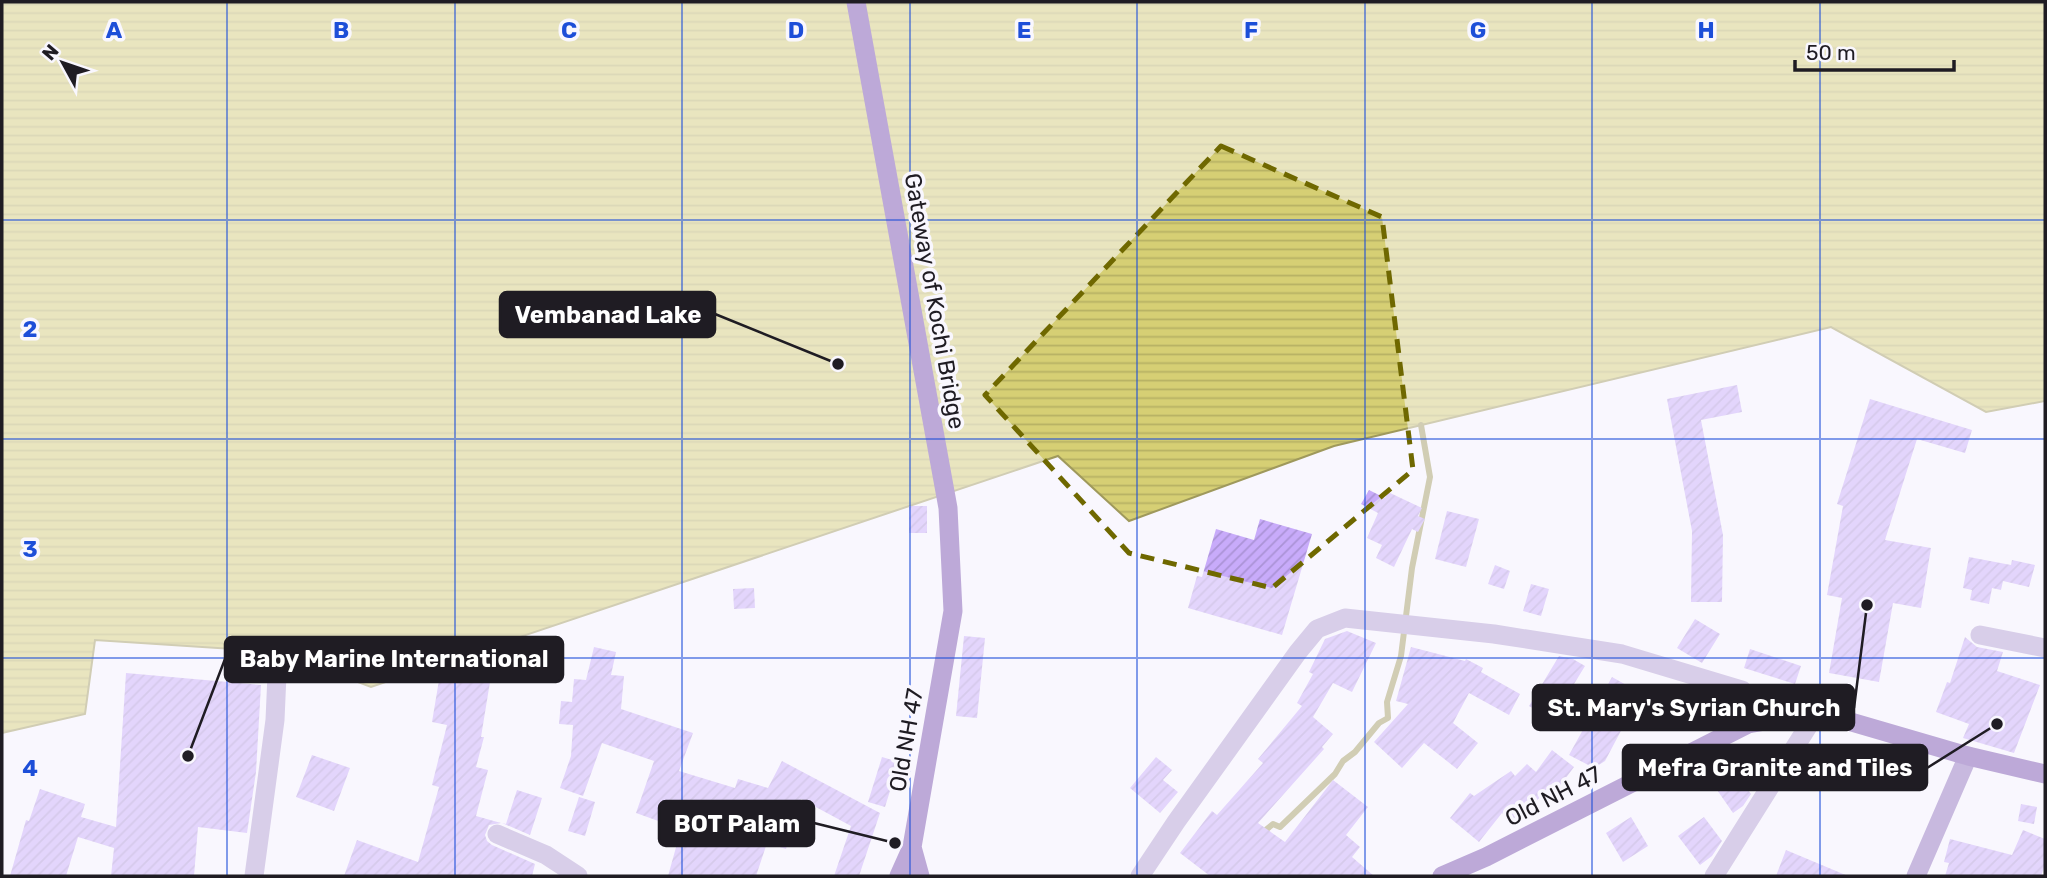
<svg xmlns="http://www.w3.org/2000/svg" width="2047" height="878" font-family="Rubik,sans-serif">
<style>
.water{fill:url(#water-rules);stroke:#9f995c;stroke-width:2}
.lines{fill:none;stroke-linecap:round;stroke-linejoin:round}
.stream{stroke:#9f995c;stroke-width:6}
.building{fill:url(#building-hatch)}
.minor{stroke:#af9cd1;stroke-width:19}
.secondary{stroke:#8c6ebb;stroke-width:19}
.primary{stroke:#734baa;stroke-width:19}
.marked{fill:none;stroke:#6f6800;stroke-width:5;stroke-dasharray:14 9;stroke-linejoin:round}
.grid{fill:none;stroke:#1d4ed8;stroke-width:2;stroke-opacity:0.55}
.labels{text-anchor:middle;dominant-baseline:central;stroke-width:7;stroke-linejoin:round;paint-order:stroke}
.street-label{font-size:23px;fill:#1f1c23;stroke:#f9f7fe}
.grid-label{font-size:23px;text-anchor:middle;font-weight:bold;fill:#1d4ed8;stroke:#f9f7fe;stroke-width:7;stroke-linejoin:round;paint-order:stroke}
.leader{fill:none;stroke:#1f1c23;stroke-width:2.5}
.callout-dot{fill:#1f1c23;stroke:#f9f7fe;stroke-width:2.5}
.callout{fill:#1f1c23;stroke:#1f1c23;stroke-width:2.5}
.callout-label{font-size:24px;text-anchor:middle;font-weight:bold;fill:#fff}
</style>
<defs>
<pattern id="water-rules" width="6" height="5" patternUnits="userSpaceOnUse" patternTransform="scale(1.75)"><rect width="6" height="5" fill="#d6cf74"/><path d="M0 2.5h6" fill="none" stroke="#b7b164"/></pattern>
<pattern id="building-hatch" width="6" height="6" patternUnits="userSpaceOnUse" patternTransform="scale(1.75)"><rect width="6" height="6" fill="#c8abfa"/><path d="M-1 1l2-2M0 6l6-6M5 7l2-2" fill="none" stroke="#ab93d6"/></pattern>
</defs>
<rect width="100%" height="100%" fill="#f9f7fe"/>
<path class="water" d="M2,2H2045V401L1986,412L1831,327L1334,446L1129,521L1058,456L371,687L278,652L95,640L85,714L2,733Z"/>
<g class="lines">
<path class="stream" d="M1262,833L1273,824L1280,827L1335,774L1343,761L1355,752L1379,723L1388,718L1387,702L1401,656L1412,568L1430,477L1421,425"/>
</g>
<path class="building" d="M1737,385L1742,412L1701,420L1723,535L1722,602H1691L1692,531L1667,399Z
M1870,399L1972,430L1965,453L1917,439L1885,540L1931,548L1921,608L1893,603L1879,682L1829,673L1842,598L1827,595L1843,506L1837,504Z
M1369,490L1385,498L1388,492L1422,508L1418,516L1425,519L1418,532L1412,529L1394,567L1376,558L1382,545L1367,538L1378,513L1361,504Z
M909,506H927V533H909Z
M1447,511L1479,519L1466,567L1435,559Z
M1260,519L1312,534L1282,635L1188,608L1197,576L1202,577L1216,529L1254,540Z
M1969,557L2011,565L2012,560L2035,565L2029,587L2003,581L2001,590L1992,588L1989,604L1970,600L1972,590L1963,588Z
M1495,565L1510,571L1504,589L1488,584Z
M1531,584L1549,589L1541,616L1523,611Z
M754,588L755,608L734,609L733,589Z
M1695,619L1720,634L1702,663L1677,648Z
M1347,631L1376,643L1352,692L1333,683L1313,717L1333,734L1322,747L1324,749L1258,823L1285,842L1333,780L1368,807L1346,835L1360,847L1352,857L1374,876H1210L1180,853L1212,811L1217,815L1263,763L1258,759L1302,706L1297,703L1313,674L1309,672L1325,639Z
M964,636L985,638L977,718L956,716Z
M1965,637L1977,647L2003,652L1997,671L2040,685L2014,753L1963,738L1969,724L1936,712L1947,682L1950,683Z
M594,647L616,652L611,675L624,676L621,709L693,733L679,771L735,788L738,779L768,788L782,761L880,813L859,876H834L851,826L801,799L786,849L767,843L756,876H668L680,833L674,831L675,827L636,813L654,761L602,743L583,796L560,788L571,756L573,725L559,724L561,701L572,702L574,679L586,680Z
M1411,647L1465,661L1466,659L1483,668L1481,672L1520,694L1509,715L1469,693L1453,723L1478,743L1457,769L1424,743L1402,768L1374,742L1408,704L1396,701Z
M1750,649L1801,666L1795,684L1744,668Z
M1559,656L1573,659L1585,666L1552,720L1529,706Z
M126,673L261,685L256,772L247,833L198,827L194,876H111L114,848L78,837L66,876H10L26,820L29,821L40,789L85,804L81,817L116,827Z
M440,674L490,682L481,737H484L476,767L488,770L476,816L501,823L489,825L485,835L487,841L492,845L535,864L532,876H344L357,840L418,862L439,787L432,785L447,725L432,722Z
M1612,677L1630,687L1626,694L1644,705L1629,730L1623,727L1605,761L1594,768L1569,755Z
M1552,750L1574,767L1559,787L1553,783L1531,807L1508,822L1502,813L1479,842L1450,818L1470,793L1474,796L1511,771L1515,776L1527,764L1536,772Z
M312,755L350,768L334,811L296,797Z
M882,757L899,762L885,807L868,802Z
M1156,757L1172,770L1163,780L1178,792L1160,813L1130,788Z
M1729,763L1751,794L1743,806L1733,813L1708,777Z
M517,790L542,798L530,835L502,823L506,824Z
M579,797L595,802L585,836L568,831Z
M2021,804L2037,807L2034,824L2018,821Z
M1631,817L1648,846L1623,862L1606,833Z
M1704,817L1722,841L1712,856L1700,865L1678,836Z
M2023,830L2045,839V865L2041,876H1945L1949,863L1944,862L1950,839L2012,855Z
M1786,850L1848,876H1776Z"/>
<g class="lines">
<path class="minor" d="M1980,635L2045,648
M497,834L546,855L578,876
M254,876L275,720L278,652
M1140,876L1176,822L1298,652L1317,629L1345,618L1494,634L1622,654L1742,690L1748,724
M1714,876L1817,712"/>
<path class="secondary" d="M1916,876L1968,756"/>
<path class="primary" d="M856,2L948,508L953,611L912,847L920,876
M899,876L912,847
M1442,876L1486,857L1748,724L1817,712L1968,756L2045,774"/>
</g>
<path d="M0 0H2047V878H0ZM1221,146L1382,217L1413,470L1272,588L1129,553L985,395Z" fill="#f9f7fe" fill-opacity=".55" fill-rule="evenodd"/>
<path class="marked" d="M1221,146L1382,217L1413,470L1272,588L1129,553L985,395Z"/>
<path class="grid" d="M227,2V876M455,2V876M682,2V876M910,2V876M1137,2V876M1365,2V876M1592,2V876M1820,2V876M2,220H2045M2,439H2045M2,658H2045"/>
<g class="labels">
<g class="street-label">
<text transform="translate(935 301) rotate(80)">Gateway of Kochi Bridge</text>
<text transform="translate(906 740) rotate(-80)">Old NH 47</text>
<text transform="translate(1553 796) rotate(-27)">Old NH 47</text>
</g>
</g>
<g class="grid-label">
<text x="114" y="38">A</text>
<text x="341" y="38">B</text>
<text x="569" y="38">C</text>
<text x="796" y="38">D</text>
<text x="1024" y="38">E</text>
<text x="1251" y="38">F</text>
<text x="1478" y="38">G</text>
<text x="1706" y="38">H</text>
<text x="30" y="337">2</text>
<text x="30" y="557">3</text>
<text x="30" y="776">4</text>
</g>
<path class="leader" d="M838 364L715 314M188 756L225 659M1867 605L1854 708M1997 724L1927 768M895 843L814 823"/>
<g class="callout-dot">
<circle cx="838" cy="364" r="7"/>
<circle cx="188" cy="756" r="7"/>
<circle cx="1867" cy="605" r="7"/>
<circle cx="1997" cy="724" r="7"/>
<circle cx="895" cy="843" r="7"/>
</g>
<g class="callout">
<rect x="500" y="292" width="215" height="45" rx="7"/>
<rect x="225" y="637" width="338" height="45" rx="7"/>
<rect x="1533" y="685" width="321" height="45" rx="7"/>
<rect x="1623" y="745" width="304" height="45" rx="7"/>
<rect x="659" y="801" width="155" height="45" rx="7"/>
</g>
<g class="callout-label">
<text x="608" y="323">Vembanad Lake</text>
<text x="394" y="667">Baby Marine International</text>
<text x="1694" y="716">St. Mary's Syrian Church</text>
<text x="1775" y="776">Mefra Granite and Tiles</text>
<text x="737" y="832">BOT Palam</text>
</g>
<rect width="2047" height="878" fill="none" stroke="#1f1c23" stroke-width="7"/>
<g transform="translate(63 63) rotate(310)" stroke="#f9f7fe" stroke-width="5" paint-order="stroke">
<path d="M0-5L12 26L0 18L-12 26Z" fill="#1f1c23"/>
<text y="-10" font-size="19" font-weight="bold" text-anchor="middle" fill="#1f1c23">N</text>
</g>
<path d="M1795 60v10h159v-10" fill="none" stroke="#1f1c23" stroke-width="3.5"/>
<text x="1806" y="60" font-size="21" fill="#1f1c23" stroke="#f9f7fe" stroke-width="5" paint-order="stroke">50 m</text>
</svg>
